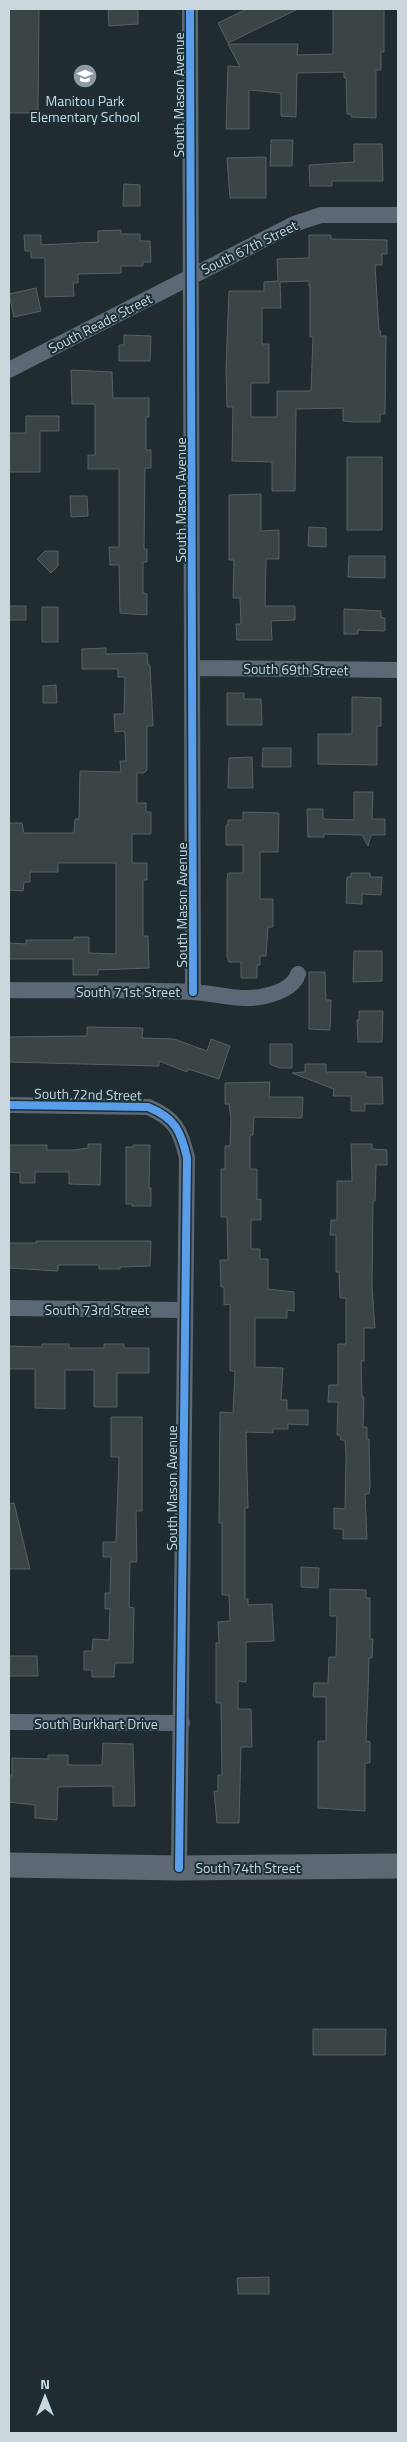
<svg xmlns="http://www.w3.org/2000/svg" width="407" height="2442" font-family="'Titillium Web',sans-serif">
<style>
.building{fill:#3b4546;stroke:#576163;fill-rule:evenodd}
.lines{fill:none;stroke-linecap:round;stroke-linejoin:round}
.minor{stroke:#5c6876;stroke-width:16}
.primary{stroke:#5d6872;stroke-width:25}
.cycleway-casing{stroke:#1b3037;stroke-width:11}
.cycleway{stroke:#5a9eea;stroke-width:8}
.labels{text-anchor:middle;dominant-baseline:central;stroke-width:4;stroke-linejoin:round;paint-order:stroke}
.street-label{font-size:14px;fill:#cbd7dc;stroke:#1b3037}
.poi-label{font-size:14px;fill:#cbd7dc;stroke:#1b3037}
</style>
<rect width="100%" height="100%" fill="#212c31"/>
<path class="building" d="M9,9H39L38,113H9Z
M108,9H138V24L109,26Z
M247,9H298L228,43L218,23Z
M333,9H384V52H381V70H376V118L351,117V114H347L346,78H344V72L297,73L296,117L281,116V93L249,90V129H226L228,66L240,67L228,44H298L297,55L333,54Z
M271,140H293L292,166H270Z
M354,144H382L383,181H332V186H310L309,165L354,162Z
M266,157V198H230L227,158Z
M124,184L140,185V206H123Z
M121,230V234H140V241H150L151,262H143V266H121V273L78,274V283H73L74,296L45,297V258H31V251H25L24,235H41V245L98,242V231Z
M309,235H331V239L387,240V254H382V265H375L379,331H381L380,336H386L385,414H380V422H355L343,421V408L296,409L295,491H272V462L232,461L233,407H227L226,368L229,291H264V282L278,281L277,259L309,258ZM309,281V286H310V337H313L311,391H277V417H251V383H269V344H262V308H281L280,282Z
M36,288L41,311L14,317L9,294Z
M124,335L151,336L150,361H119V345H124Z
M71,370L112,372L113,398H149V417H146V450H151V468H145L144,549H147V562H143V593L147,594V615L120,613L119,565H110L109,547H119V469H88V455H95V404H72Z
M26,416H59V431H40V472H9V433H26Z
M347,457H382V530H347Z
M261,494V531L279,530V559H266L265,606H295V620L271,621L272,640H237L236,624H241L240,598H233L234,560H229V495Z
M70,496H87L88,516L71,517Z
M309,527L326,528V547L308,546Z
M45,551H58V566L51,573L37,559Z
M349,556H385V578L348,577Z
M9,606H26V620H9Z
M42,607H58V642H42Z
M344,609L381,611V617L385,618V631L358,630V634H344Z
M106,648V654L147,653L148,665H150L153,726H147V770L144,773H137V803H146V812H151V834H132V863H147V880H143V936H148L149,968L98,970V975H73V959H9V943L26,944V940H74V937H89V953L116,954V863H58V872H30V882H24L23,891L9,890V823H22L24,833H74L75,819H79L80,771L121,772L120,761H126L125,734L124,731L115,732L114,714H124L125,677H118V669H82V649Z
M56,685L57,703H43V686Z
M227,693H244V699H261L262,725H227Z
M352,697L381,698V726H377V765L318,764V734H352Z
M263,748H291V767H262Z
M252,757L253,788H228L229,758Z
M354,792H373L372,819H385V835H371L368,846L362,835L324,834V837H308L307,809H323V819L354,820Z
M243,812L279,813L278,852H260V899H273V927H268L266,956H260V965H257V978H241V962H229L227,956V879L228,873H243V845H226V825H228V820H243Z
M351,873H370V877H382L381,895L362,894V904L346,903L347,877H351Z
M354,951H382V981L353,982Z
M309,972H325L326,1000H331L330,1030L309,1029Z
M359,1011H383L382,1042H358L357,1020H359Z
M87,1027L143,1028L142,1038L174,1039L207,1051L211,1039L230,1046L219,1079L188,1069L187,1072L159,1061V1066L9,1062V1037L87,1036Z
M270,1044H292V1068H279L270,1064Z
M305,1064H326V1072H366V1077H382L383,1104H365V1111H351V1096H333L334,1089L292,1073L305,1072Z
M270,1082L269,1097H303L302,1118L254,1117L253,1135H250V1169H257V1200L261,1199V1220H251V1249H260V1259H268V1289L294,1292V1311L287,1310V1318H255V1367L283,1368L281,1400H287V1410H308V1425L288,1424V1429H273V1433L246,1432L248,1508H245V1599H248V1605L272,1604L274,1641L246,1642V1682L238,1681V1709H251L252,1747H241L239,1823H217L214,1791H218V1775H222L221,1703H216V1643H219L218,1622L230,1621L229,1595H222V1523H219L220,1412L233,1413L235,1371H230V1304L224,1305V1287H221L220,1260H228L227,1217H221V1169H225V1146H230L231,1118L229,1104H225V1083Z
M88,1144H101L100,1185L69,1184V1172H35V1183H20V1173L9,1172V1145H47V1150H74L88,1148Z
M351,1144H372V1149L387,1150V1165H376L375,1201H373L372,1287L375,1328H364V1361H361L362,1397H364L363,1427H367V1439H369L370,1486L369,1494H365L367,1539H343V1529H334V1508L345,1509L346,1456L345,1440H341L340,1435H337L338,1402H328L329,1385H338V1344H346V1298H340L339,1272H336V1235H330L331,1220H337V1181H352Z
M133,1145H150L149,1188H151V1206H132V1204H126V1147H133Z
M36,1241H151L150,1266L120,1267V1269H99V1265H58V1271L9,1268V1243H36Z
M42,1344H69V1348H104V1344H124V1348H149V1373H117V1407H94V1370H65V1409L35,1408V1369H9V1346L42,1347Z
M111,1417H142V1511H136L137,1562H130L129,1607L134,1608L133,1663H115L114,1677H92V1670H84V1651H92L93,1639L109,1640L110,1609H105V1593H110L111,1557H103V1542H116L119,1457H111Z
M14,1503L30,1569H9V1504Z
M301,1567L319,1568L318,1588L301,1587Z
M330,1589L366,1590V1598H370V1639H373L372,1658H369L368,1690L366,1741L370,1742V1763H365V1811L318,1808V1741H326V1697H313L314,1683H328L329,1657H336L337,1616H330Z
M9,1656H37L38,1676H9Z
M103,1743L133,1744L135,1806H113V1786L58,1787L57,1820L35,1818V1805L9,1802V1776H12V1758L48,1759V1755H68V1765H102Z
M313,2029H386L385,2055H313Z
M269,2277V2294H238L237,2278Z"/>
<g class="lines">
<path class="minor" d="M190,9L193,992
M9,370L294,224L321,215H398
M194,668L398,670
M9,990C70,991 131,989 192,992C215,993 242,1002 265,996C278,993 294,987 298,974
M9,1105L148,1107C175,1118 181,1131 187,1158L179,1868
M9,1308L185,1310
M9,1722L182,1723"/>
<path class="primary" d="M9,1865L179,1868L398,1866"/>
<g class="cycleway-casing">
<path id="cycleway" d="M190,9L193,992
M9,1105L148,1107C175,1118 181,1131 187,1158L179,1868"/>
</g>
<use href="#cycleway" class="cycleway"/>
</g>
<defs>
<g id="school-disc" transform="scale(1.25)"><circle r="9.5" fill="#909ba0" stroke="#1b3037"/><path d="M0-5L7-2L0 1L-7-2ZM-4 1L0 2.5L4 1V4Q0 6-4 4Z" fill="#fff"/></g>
</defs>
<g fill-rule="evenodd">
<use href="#school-disc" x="85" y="76"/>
</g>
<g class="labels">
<g class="street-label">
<text transform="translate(178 95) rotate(-90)">South Mason Avenue</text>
<text transform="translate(249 247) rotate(-26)">South 67th Street</text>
<text transform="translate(100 323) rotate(-27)">South Reade Street</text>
<text transform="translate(180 500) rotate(-90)">South Mason Avenue</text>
<text transform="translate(296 669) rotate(1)">South 69th Street</text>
<text transform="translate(181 905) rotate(-90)">South Mason Avenue</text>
<text x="128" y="991">South 71st Street</text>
<text transform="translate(88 1094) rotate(1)">South 72nd Street</text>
<text x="97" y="1309">South 73rd Street</text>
<text transform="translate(171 1488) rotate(-90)">South Mason Avenue</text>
<text x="96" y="1723">South Burkhart Drive</text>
<text x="248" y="1867">South 74th Street</text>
</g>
<g class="poi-label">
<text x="85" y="100">Manitou Park<tspan x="85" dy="16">Elementary School</tspan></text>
</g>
</g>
<rect width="407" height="2442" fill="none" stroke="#cbd7dc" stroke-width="20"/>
<g transform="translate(45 2397)" stroke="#1b3037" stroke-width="4" paint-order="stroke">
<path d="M0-4L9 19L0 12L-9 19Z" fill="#cbd7dc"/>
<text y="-8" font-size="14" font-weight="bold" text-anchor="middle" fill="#cbd7dc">N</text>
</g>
</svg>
